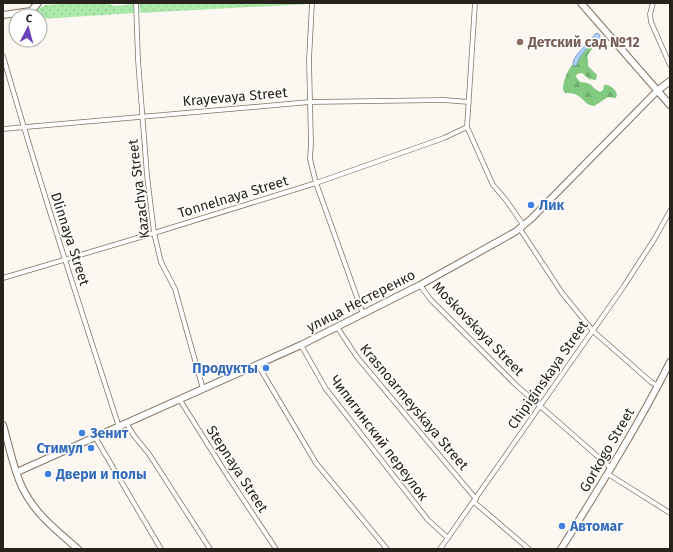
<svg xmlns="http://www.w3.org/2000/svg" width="673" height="552" font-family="'Fira Sans',sans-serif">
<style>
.grass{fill:url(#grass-dots)}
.forest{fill:url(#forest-firs)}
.water{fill:#aad1ff;stroke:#839cbb}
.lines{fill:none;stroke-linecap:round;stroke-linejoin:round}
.street-casing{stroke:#807365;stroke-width:5.5}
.secondary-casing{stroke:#807365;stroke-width:8}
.street{stroke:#fff;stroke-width:4}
.secondary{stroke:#fff;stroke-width:6}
.education-dot{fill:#8d6e63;stroke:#fff;stroke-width:1.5}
.shop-dot{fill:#3f7fe0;stroke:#fff;stroke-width:1.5}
.labels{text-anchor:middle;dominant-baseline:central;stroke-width:3;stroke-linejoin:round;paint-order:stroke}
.education-label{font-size:14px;font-weight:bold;fill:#785e54;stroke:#fff;text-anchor:start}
.street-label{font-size:14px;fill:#27221c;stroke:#fff}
.shop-label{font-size:14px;font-weight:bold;fill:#366cbe;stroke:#fff;text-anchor:start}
</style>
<defs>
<pattern id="grass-dots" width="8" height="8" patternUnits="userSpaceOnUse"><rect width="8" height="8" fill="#abe9aa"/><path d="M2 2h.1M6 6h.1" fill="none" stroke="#93c892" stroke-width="1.8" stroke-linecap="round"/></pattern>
<pattern id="forest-firs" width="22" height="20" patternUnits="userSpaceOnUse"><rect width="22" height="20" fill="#81ca80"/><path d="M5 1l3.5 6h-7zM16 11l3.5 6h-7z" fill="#6fad6e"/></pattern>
</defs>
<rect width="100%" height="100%" fill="#fdf7f1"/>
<path class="grass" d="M78,3H106L115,6L133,4L134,13L40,19V16H16V20L10,21L14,16L30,14L45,5Z
M139,3H310V4L140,13Z"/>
<path class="forest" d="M590,45L592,49L587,56L588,60V66L597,75L596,80L589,79L582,73L577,74L576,77L580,82C594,83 590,87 600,92L603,90L604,85C609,84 615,89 617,94L616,98L608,97L594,106C581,104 584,92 565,93L563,90C563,81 567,72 572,65H577L578,59Z"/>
<path class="water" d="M598,33L600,36C597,46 594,42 589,47C582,52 579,59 576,66L573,65C572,55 590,43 595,34Z"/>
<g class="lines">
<g class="street-casing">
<path id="street" d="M136,3L138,60L147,175L154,233L161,262L175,289L203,389
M312,3L309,60L311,143L310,159L316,183L363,314
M475,3L467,127L493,185L506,200L524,226
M653,3L650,14L651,22L670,65
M3,56C39,181 79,304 119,427
M3,129L310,102L444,100L469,102
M520,229L562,293L593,331L651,382L658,386
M3,278L154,233L316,183L444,138L467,127
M420,285L430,299L516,385L611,468
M337,327L357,357L476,499
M301,345L326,389L428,520L448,538
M258,365L316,463L387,549
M180,400L227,475L276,549
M126,423L135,437L149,454L210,549
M95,437L161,549
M608,474L670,513
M474,502L529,549
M440,549L624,286L655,238L670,211"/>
</g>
<g class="secondary-casing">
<path id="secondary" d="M581,3L670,105
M3,15L31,11L38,3
M3,425C9,445 13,468 22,487C34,513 57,531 78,549
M17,472L301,345L420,285L515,232L531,219L657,91L670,81
M561,549C599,488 638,426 670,362"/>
</g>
<use href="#street" class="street"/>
<use href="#secondary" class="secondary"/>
</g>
<circle class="education-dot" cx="520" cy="42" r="4"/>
<g class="shop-dot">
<circle cx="531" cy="205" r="4"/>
<circle cx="266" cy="368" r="4"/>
<circle cx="82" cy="433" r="4"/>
<circle cx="91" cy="448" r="4"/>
<circle cx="48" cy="474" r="4"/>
<circle cx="562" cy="526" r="4"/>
</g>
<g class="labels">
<g class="education-label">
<text x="528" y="42">Детский сад №12</text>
</g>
<g class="street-label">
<text transform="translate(235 97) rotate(-5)">Krayevaya Street</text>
<text transform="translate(139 189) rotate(-97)">Kazachya Street</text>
<text transform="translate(233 197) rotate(-17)">Tonnelnaya Street</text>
<text transform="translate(70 239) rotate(72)">Dlinnaya Street</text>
<text transform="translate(361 301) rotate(-27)">улица Нестеренко</text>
<text transform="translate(478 329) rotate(46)">Moskovskaya Street</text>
<text transform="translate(548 375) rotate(-55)">Chipiginskaya Street</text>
<text transform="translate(414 407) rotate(50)">Krasnoarmeyskaya Street</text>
<text transform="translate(379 438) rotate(53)">Чипигинский переулок</text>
<text transform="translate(607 450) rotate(-60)">Gorkogo Street</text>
<text transform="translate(237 469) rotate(57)">Stepnaya Street</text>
</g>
<g class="shop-label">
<text x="539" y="205">Лик</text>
<text x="258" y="368" text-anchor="end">Продукты</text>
<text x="90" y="433">Зенит</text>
<text x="83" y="448" text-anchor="end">Стимул</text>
<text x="56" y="474">Двери и полы</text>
<text x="570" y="526">Автомаг</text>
</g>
</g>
<rect width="673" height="552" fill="none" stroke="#27221c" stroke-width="8"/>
<g transform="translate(28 28) rotate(6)"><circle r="19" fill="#ffffff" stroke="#a9a7a4"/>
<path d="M0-3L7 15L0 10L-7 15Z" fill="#6b41ba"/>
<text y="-6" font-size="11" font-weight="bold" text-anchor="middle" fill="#27221c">С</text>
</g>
</svg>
